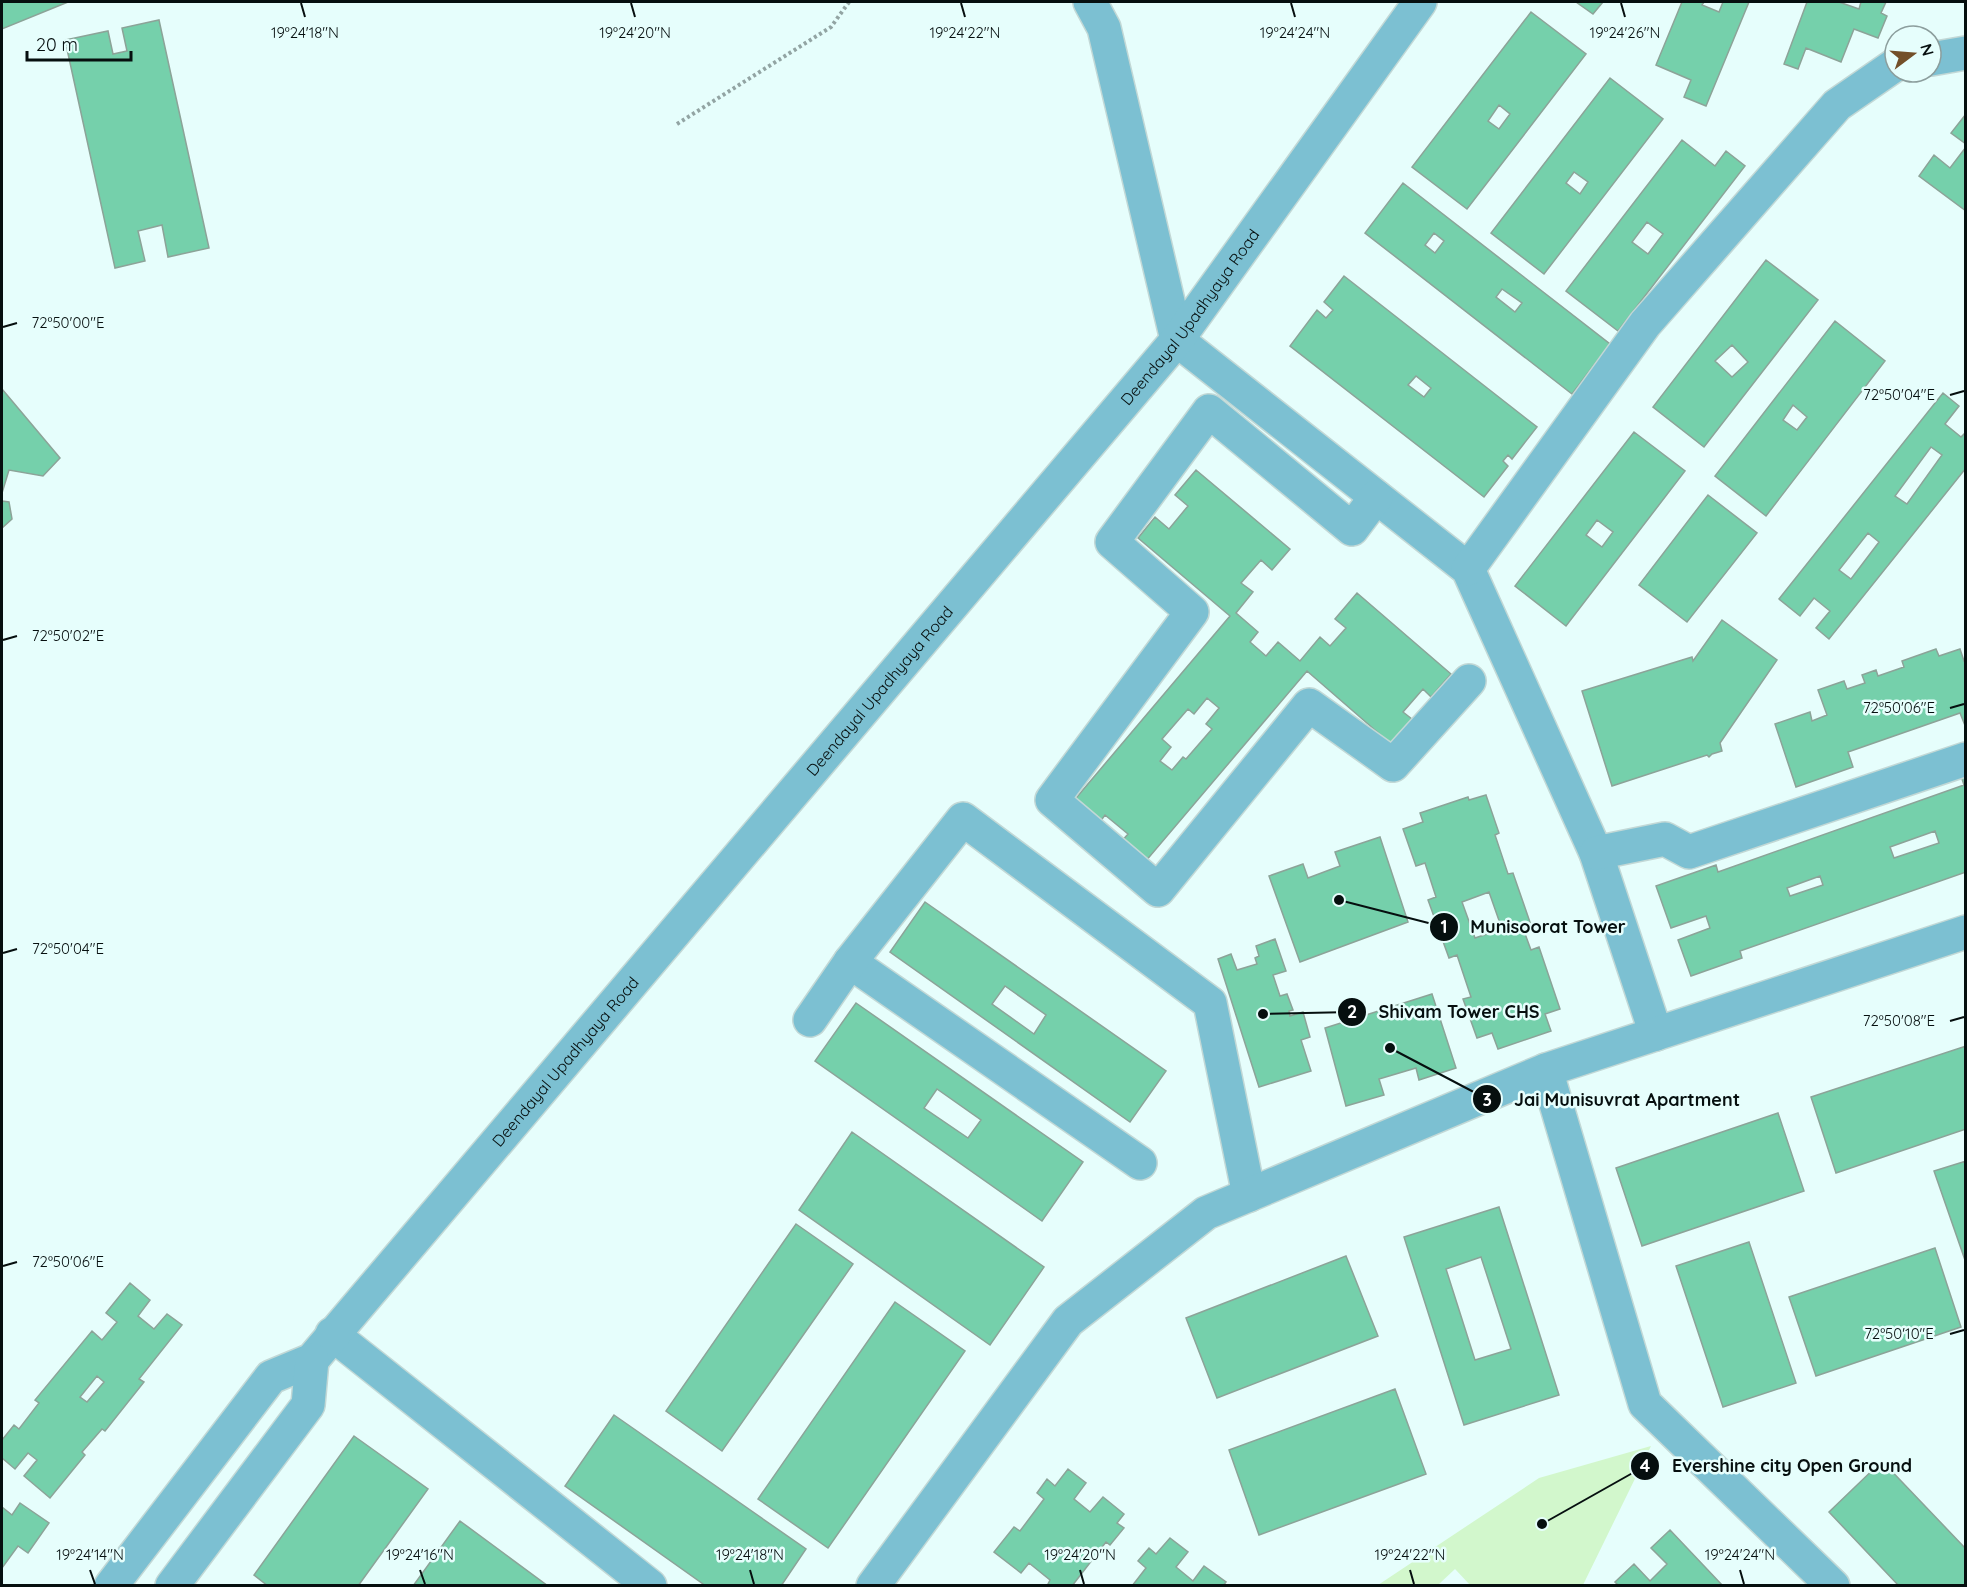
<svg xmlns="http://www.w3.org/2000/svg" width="1967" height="1587" font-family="Quicksand,sans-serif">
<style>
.green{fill:#d2f7cc}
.building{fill:#75d0ab;stroke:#8ca398;stroke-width:1.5;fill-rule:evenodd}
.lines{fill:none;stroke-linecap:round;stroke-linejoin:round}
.minor-casing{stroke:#c2d8d6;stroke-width:36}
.path{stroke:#92a4a3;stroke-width:4;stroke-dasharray:3 3;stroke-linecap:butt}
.minor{stroke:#7cc0d2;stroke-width:33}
.ticks{fill:none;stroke:#060f0f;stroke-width:2}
.labels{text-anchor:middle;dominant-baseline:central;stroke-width:5;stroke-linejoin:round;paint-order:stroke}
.street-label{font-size:16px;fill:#060f0f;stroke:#e6fefc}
.ticks-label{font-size:15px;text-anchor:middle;fill:#060f0f;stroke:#e6fefc;stroke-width:5;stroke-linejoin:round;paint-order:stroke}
.leader{fill:none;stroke:#060f0f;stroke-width:2}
.callout-dot{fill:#060f0f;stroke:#e6fefc;stroke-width:2}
.mark-label{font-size:18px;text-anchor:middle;font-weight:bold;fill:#fff}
.callout-label{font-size:18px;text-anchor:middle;font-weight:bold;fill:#060f0f;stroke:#e6fefc;stroke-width:5;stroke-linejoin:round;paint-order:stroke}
</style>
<rect width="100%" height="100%" fill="#e6fefc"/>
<path class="green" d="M1651,1446L1583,1585H1470L1455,1569L1438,1585H1378L1539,1478Z"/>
<path class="building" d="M2,2H68L2,29Z
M1576,2H1603L1593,14Z
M1682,2H1704L1702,5L1719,12L1723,2H1749L1706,106L1684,97L1691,80L1656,65Z
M1807,2H1839L1859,9L1861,2H1886L1881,13L1887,16L1878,38L1854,29L1841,62L1806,48L1798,69L1784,64Z
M1531,12L1586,54L1467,209L1412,167ZM1499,105L1510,114L1499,129L1488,121Z
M159,20L209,248L168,257L162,225L138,231L145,261L115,268L65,40L108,31L113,54L127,51L122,28Z
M1610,78L1663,119L1544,274L1491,233ZM1574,172L1588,182L1580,194L1566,183Z
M1966,114V144L1951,133Z
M1682,140L1715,166L1726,151L1745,166L1618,331L1566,291ZM1647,222L1663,234L1648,254L1632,242Z
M1966,147V211L1919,176L1934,155L1950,168Z
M1403,183L1610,344L1572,394L1365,233ZM1434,233L1444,241L1435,253L1425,245ZM1502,289L1522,303L1515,312L1496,297Z
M1766,260L1818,300L1704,447L1653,407ZM1732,345L1748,362L1732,377L1715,361Z
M1344,276L1537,427L1512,459L1508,455L1503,461L1508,466L1484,497L1290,346L1317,310L1326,318L1333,310L1324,302ZM1416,376L1431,388L1424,397L1408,385Z
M1835,321L1885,361L1766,516L1715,476ZM1793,405L1807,417L1797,430L1783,420Z
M2,389L60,458L43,476L9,470L2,493Z
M1943,393L1959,406L1945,424L1961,437L1966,432V468L1829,639L1816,628L1830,611L1814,598L1800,616L1779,599ZM1931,447L1942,455L1907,504L1895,496ZM1868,533L1879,542L1851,579L1839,570Z
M1634,432L1685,471L1566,626L1515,586ZM1597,520L1613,532L1602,547L1586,535Z
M1196,470L1290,549L1272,570L1261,560L1241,583L1253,592L1236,613L1258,632L1250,642L1266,656L1278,642L1300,661L1320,637L1330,646L1346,628L1335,619L1357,593L1451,674L1431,697L1423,689L1403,712L1412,719L1391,744L1307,671L1145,862L1121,842L1128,834L1105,815L1097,826L1071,804L1230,616L1138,538L1155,517L1169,529L1188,506L1175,495ZM1207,698L1219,708L1206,724L1212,729L1186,759L1183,757L1172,770L1160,761L1171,747L1162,739L1188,709L1194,714Z
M1708,495L1757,533L1687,622L1639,585Z
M2,501L9,502L12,519L2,528Z
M1722,620L1777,660L1720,743L1722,751L1712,754L1709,757L1707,755L1612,786L1582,691L1692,657L1693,661Z
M1936,649L1939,656L1960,649L1964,661L1966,660V728L1960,713L1848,752L1853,767L1796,787L1775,724L1810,712L1812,721L1827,715L1818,690L1844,681L1847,689L1865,683L1862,675L1876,670L1878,676L1904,667L1902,661Z
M1966,774V872L1740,951L1742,958L1691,976L1678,940L1710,928L1706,916L1671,928L1656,886L1716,865L1718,872L1964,785L1961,776ZM1935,831L1939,843L1894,858L1890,847ZM1820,876L1823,885L1790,896L1787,888Z
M1486,795L1499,833L1495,835L1508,874L1513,873L1532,928L1524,931L1531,950L1539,947L1560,1009L1545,1014L1551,1031L1498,1049L1492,1033L1477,1038L1463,999L1471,997L1457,955L1449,958L1428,900L1436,897L1425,863L1416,866L1403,829L1423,822L1420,813L1468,797L1469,800ZM1489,892L1502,929L1475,938L1462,902Z
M1380,837L1408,922L1300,962L1269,876L1303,864L1308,878L1340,866L1335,852Z
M925,902L1166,1071L1130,1122L890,952ZM1005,986L1046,1015L1034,1034L992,1004Z
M1275,939L1286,971L1273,975L1280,996L1287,994L1293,1010L1289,1011L1290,1016L1303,1012L1310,1037L1301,1040L1311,1071L1259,1087L1218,959L1231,954L1237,970L1257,964L1255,958L1259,956L1256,946Z
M1432,994L1456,1068L1419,1080L1416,1068L1379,1079L1384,1095L1346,1106L1325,1028Z
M856,1003L1083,1162L1042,1221L815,1061ZM937,1089L981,1120L968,1138L924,1108Z
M1966,1046V1129L1836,1173L1811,1097Z
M1778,1113L1804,1191L1642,1246L1616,1168Z
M852,1132L1044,1267L990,1345L799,1210Z
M1966,1161V1263L1934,1171Z
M1499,1207L1559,1395L1464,1425L1404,1237ZM1481,1257L1511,1349L1475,1360L1446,1269Z
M796,1224L853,1264L722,1451L666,1411Z
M1749,1242L1796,1383L1723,1407L1676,1266Z
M1935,1248L1961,1327L1816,1376L1789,1297Z
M1346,1256L1378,1336L1217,1398L1186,1318Z
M130,1283L150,1300L138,1316L154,1329L167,1314L182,1325L139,1379L144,1382L105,1431L102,1429L82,1452L85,1455L50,1498L24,1476L37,1460L28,1453L15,1469L2,1458V1440L14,1425L19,1429L39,1403L35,1400L92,1331L102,1340L117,1322L106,1313ZM97,1376L104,1382L87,1402L80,1397Z
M895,1302L965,1351L828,1548L758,1499Z
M1395,1389L1426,1474L1259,1535L1229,1450Z
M614,1415L806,1549L781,1586H706L565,1486Z
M354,1436L428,1489L358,1586H268L254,1575Z
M1882,1461L1966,1549V1586H1899L1829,1512Z
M1068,1469L1086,1483L1074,1499L1090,1512L1103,1497L1124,1514L1117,1523L1124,1528L1110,1545L1106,1542L1072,1586H1047L1050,1580L1029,1563L1021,1573L994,1552L1014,1527L1020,1531L1044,1499L1037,1493L1047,1479L1055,1486Z
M20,1503L49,1523L28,1553L18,1546L2,1568V1507L12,1515Z
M460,1521L548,1586H413Z
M1670,1530L1723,1586H1619L1615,1582L1634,1564L1650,1581L1667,1564L1651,1548Z
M1170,1538L1188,1552L1176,1567L1193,1581L1204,1566L1226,1582L1223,1586H1132L1146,1568L1138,1561L1149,1548L1156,1554Z"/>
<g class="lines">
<g class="minor-casing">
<g id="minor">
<path d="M1090,2L1104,28L1177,340L1468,569L1596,853L1656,1034"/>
<path d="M1931,59L1966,53"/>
<path d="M1376,497L1352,529L1209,411L1112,542L1192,612L1052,800L1158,890L1309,705L1393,765L1469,681"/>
<path d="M1468,569L1645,324L1837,105L1895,65"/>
<path d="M1596,853L1665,839L1689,852L1966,759"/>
<path d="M850,962L1140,1163"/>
<path d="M810,1020L850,962L963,819L1210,1003L1249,1195"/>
<path d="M1546,1070L1645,1404L1833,1586"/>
<path d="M332,1334L650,1586"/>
<path id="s1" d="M111,1586L271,1377L312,1360L1177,340L1420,2"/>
<path d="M172,1586L308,1405L312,1360"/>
<path d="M873,1586L1068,1321L1206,1213L1546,1070L1966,932"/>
</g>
</g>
<path class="path" d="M677,124L831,27L849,2"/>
<use href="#minor" class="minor"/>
</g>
<path class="ticks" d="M301,3L305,17M631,3L635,17M961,3L965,17M1291,3L1295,17M1621,3L1625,17M3,327L17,323M1950,395L1964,391M3,640L17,636M1950,708L1964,704M3,953L17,949M1950,1021L1964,1017M3,1266L17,1262M1950,1334L1964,1330M90,1570L95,1584M420,1570L425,1584M750,1570L754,1584M1080,1570L1084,1584M1410,1570L1414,1584M1740,1570L1744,1584"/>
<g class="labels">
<g class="street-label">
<text stroke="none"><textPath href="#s1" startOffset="1671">Deendayal Upadhyaya Road</textPath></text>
<text stroke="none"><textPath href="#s1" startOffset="1185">Deendayal Upadhyaya Road</textPath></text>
<text stroke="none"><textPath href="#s1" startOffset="699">Deendayal Upadhyaya Road</textPath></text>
</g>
</g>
<g class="ticks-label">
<text x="305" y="38">19°24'18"N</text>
<text x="635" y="38">19°24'20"N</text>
<text x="965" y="38">19°24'22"N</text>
<text x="1295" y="38">19°24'24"N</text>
<text x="1625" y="38">19°24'26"N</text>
<text x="68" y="328">72°50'00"E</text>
<text x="1899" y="400">72°50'04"E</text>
<text x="68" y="641">72°50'02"E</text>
<text x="1899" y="713">72°50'06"E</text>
<text x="68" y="954">72°50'04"E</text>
<text x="1899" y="1026">72°50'08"E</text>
<text x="68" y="1267">72°50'06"E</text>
<text x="1899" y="1339">72°50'10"E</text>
<text x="90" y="1560">19°24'14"N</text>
<text x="420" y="1560">19°24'16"N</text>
<text x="750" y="1560">19°24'18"N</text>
<text x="1080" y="1560">19°24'20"N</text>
<text x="1410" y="1560">19°24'22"N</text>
<text x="1740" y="1560">19°24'24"N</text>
</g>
<path class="leader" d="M1339 900L1444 927M1263 1014L1352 1012M1390 1048L1487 1099M1542 1524L1645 1466"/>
<g class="callout-dot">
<circle cx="1339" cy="900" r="6"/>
<circle cx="1263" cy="1014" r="6"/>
<circle cx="1390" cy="1048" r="6"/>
<circle cx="1542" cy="1524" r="6"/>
<circle cx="1444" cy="927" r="15"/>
<circle cx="1352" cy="1012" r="15"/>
<circle cx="1487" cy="1099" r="15"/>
<circle cx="1645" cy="1466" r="15"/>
</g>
<g class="mark-label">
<text x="1444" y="933">1</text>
<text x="1352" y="1018">2</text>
<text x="1487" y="1106">3</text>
<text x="1645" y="1472">4</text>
</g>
<g class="callout-label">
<text x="1548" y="933">Munisoorat Tower</text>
<text x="1459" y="1018">Shivam Tower CHS</text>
<text x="1627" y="1106">Jai Munisuvrat Apartment</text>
<text x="1792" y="1472">Evershine city Open Ground</text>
</g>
<rect width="1967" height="1587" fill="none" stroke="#060f0f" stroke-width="6"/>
<g transform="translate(1913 54) rotate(74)"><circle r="28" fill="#e6fefc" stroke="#8c9e9d" stroke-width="1.5"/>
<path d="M0-4.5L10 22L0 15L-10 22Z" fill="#735029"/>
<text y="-9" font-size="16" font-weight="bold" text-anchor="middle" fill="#060f0f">N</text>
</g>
<path d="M27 51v9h104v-9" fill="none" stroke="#060f0f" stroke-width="3"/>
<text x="36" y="51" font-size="18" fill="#060f0f" stroke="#e6fefc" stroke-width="4.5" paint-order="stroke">20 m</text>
</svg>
